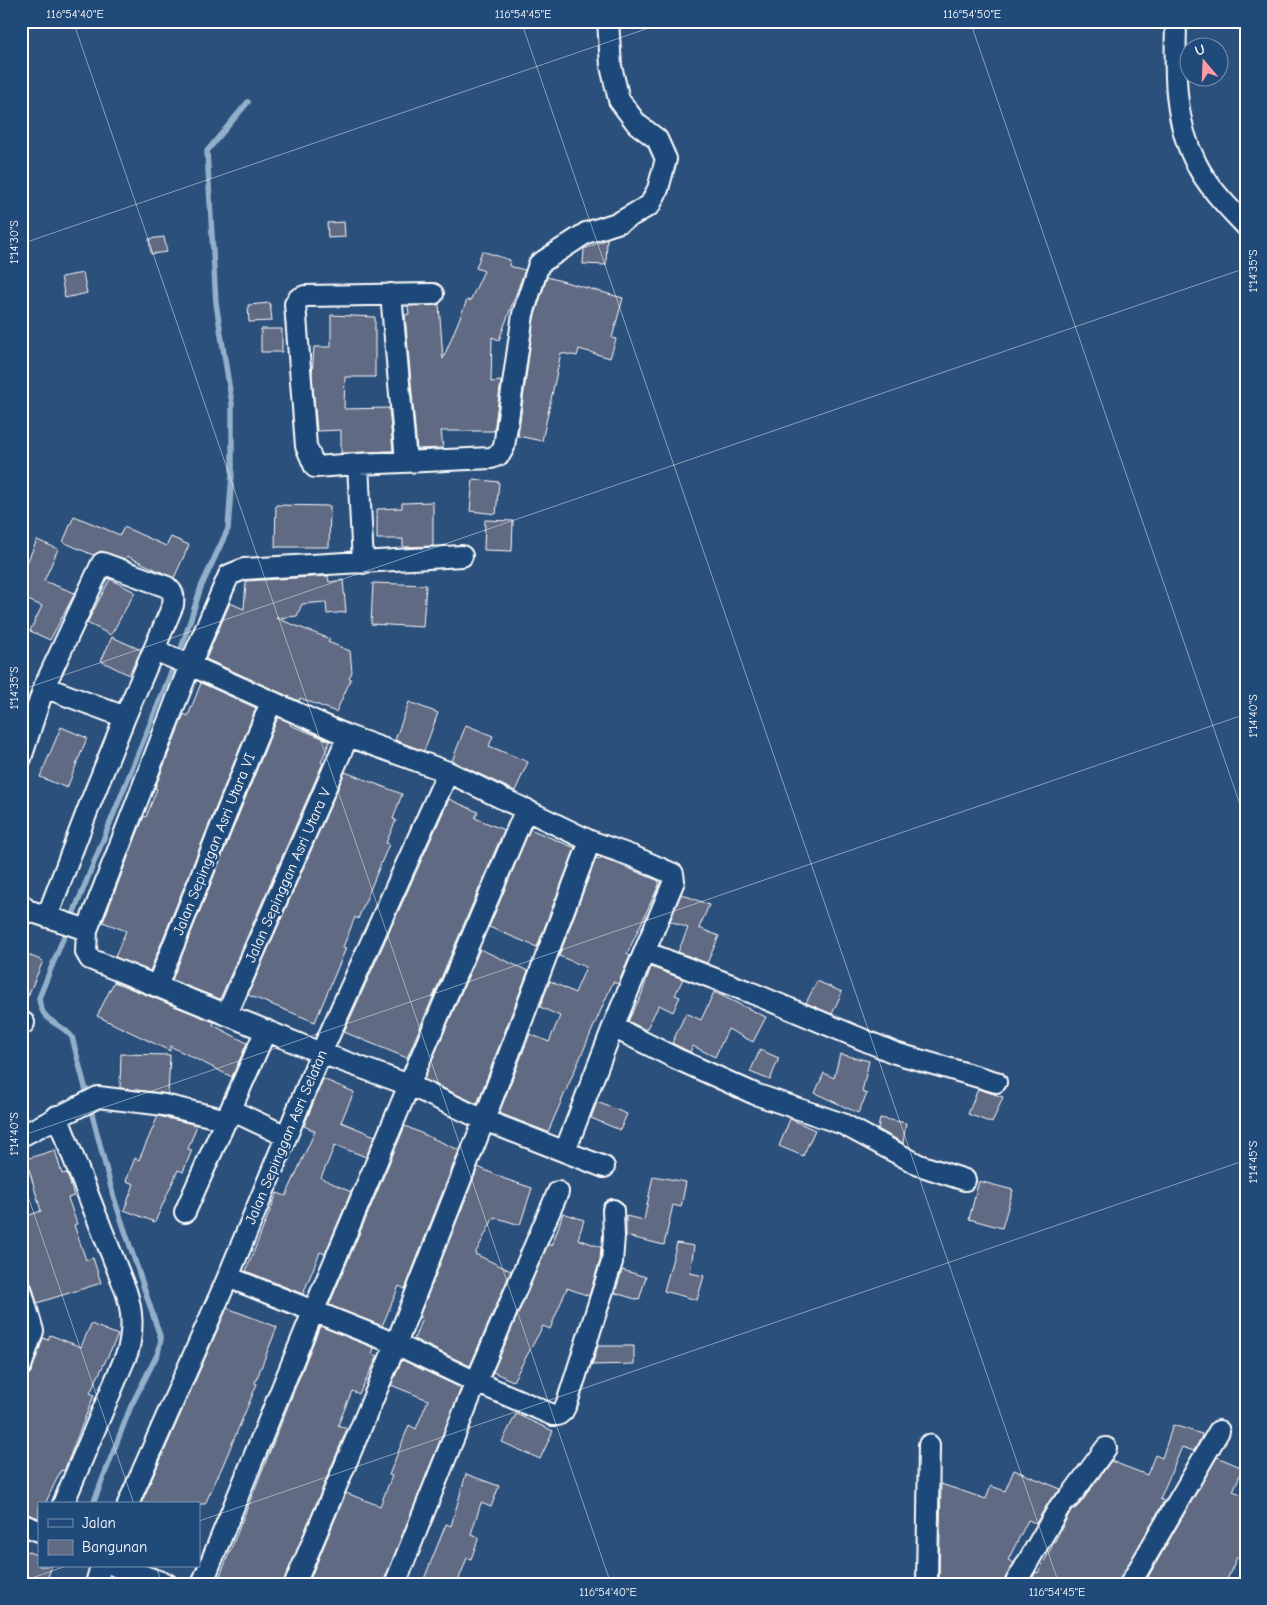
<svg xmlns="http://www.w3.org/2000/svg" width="1267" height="1605" font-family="'Comic Neue',sans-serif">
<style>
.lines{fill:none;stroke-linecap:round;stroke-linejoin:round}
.stream{stroke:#92b0ca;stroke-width:5.5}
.building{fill:#606a82;stroke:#fff}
.minor-casing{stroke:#fff;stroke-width:24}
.minor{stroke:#1f4a7a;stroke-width:20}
.ticks{fill:none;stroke:#fff;stroke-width:1;stroke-opacity:0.45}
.labels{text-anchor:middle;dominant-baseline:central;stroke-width:5;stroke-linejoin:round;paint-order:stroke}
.street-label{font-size:15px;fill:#fff;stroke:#1f4a7a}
.neatline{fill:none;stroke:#fff;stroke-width:2}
.ticks-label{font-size:12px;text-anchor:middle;fill:#fff}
</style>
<rect width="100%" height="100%" fill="#2c507c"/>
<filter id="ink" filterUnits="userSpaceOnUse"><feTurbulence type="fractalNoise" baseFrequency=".02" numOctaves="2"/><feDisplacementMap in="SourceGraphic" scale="10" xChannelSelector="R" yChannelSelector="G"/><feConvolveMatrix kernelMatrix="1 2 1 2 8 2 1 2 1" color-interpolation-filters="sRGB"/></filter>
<g filter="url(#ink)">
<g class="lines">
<path class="stream" d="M93,1504L131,1406L158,1353L161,1339L113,1195L72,1037C59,1020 42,1025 39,998L183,643L201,587L228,529L232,474V404L216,303L207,151L248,102"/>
</g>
<path class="building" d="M344,222L345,237L328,238L327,223Z
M164,237L167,252L151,254L149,239Z
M607,239L606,265L583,264L584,249Z
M482,251L510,260L509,266L525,270L499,340L492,337L491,382L501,381L494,431H441L443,448L417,449L405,315L409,314L408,306L439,304L443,359L467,300L470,301L484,271L476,268Z
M83,273L87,293L65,298L61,277Z
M547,277L623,298L612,338L616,339L610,358L579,349L577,356L561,353L542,441L518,436L534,318Z
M270,303L272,321L249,322L248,305Z
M331,315L375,317V377H345L344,407L345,409L389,408L393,451L341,453V430L317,431L312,375L314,347H331Z
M261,329H282V352H261Z
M473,479L499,482L496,514L470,511Z
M433,502V546L403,547V539H377V509L402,508V503Z
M276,505L330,506L329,547H275Z
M74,516L120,535L124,527L166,546L171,537L189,545L174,578L127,556L125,559L101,551L93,555L63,542Z
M485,520L513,521L512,551L484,550Z
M37,540L58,549L44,581L75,593L50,640L30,631L42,606L21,597V576Z
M328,576L329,582L343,580L346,612L327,614L326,602L302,604L297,616L276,618L330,639L328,642L350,651L352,672L349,678L351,679L336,712L300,698L299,701L206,659L230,603L244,609L246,581Z
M110,579L135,592L111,635L87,623Z
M373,583L426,585L423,627L371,624Z
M112,637L141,650L129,675L101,661Z
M201,683L256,708L150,971L115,957L126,931L103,922L144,816L146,817L157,789L155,788L184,714L188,716Z
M409,702L438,713L424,751L395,740Z
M278,717L291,723L290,725L330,741L321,762L323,763L220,999L172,980Z
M466,725L493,736L489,746L528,762L515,791L452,761Z
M61,727L87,738L67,788L40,777Z
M345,772L402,794L393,819L396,820L386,843L389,844L358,919L355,917L343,947L346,948L315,1022L248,995Z
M449,799L478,812L475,818L504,830L407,1058L344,1032Z
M530,829L575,848L537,947L489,927Z
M601,857L659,881V885L627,954L630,956L618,984L613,982L548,1132L499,1113L530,1034L549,1042L560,1016L540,1007L550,981L575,993L586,967L559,956L596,858L600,859Z
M681,894L709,905L699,928L719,936L707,963L678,952L688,928L670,921Z
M480,949L528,971L477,1104L424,1079Z
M21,952L43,961L21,1012Z
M651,967L683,979L675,995L680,997L673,1012L659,1005L646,1030L628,1021L641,996Z
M817,981L842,992L832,1014L806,1003Z
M114,982L214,1022L213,1025L247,1043L232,1077L170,1046V1051L97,1016Z
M714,992L766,1017L753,1042L728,1029L715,1057L693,1046L690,1052L672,1043L686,1013L701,1020Z
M760,1050L779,1058L770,1080L750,1072Z
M121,1054L170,1055L168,1094L120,1088Z
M840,1054L869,1061L862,1092L867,1094L858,1113L815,1093L824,1073L834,1078Z
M323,1079L354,1092L341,1122L375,1136L366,1157L335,1145L321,1178L351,1192L325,1254L320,1252L303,1294L246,1271L277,1193L286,1196L315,1131L304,1126Z
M978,1089L1003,1097L992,1123L968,1114Z
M597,1102L627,1114L620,1130L591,1118Z
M158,1116L197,1125L188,1149L192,1150L183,1172L178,1170L155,1222L124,1210L134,1184L126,1181L135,1158L139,1160Z
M880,1118L906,1123L903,1143L878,1129Z
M790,1119L815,1130L803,1156L779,1146Z
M405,1126L459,1150L405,1289L399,1286L382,1326L329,1305Z
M55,1150L62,1174L67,1173L74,1196L68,1198L77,1224L74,1225L86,1260L93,1258L101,1283L37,1303L32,1285L25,1278L21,1267V1218L41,1211L26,1159Z
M478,1167L505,1179L532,1188L520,1225L494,1217L475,1254L511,1271L470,1366L414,1339L422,1318L419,1317Z
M653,1176L686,1182L681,1207L673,1205L664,1245L626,1236V1216L644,1220Z
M979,1181L1013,1190L1002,1228L969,1219Z
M563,1213L584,1220L578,1239L601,1247L600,1260L589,1296L567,1288L550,1329L543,1326L513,1381L493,1372L548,1244L552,1246Z
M677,1243L694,1246L690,1273L704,1276L697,1300L664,1291Z
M622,1270L646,1277L639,1300L615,1293Z
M227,1308L277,1327L255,1383L257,1384L223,1465L205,1504H141Z
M91,1324L118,1335L90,1393L94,1395L64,1471L61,1470L45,1504H39V1518L21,1512V1378L28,1375L32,1370L43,1338L48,1340L50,1335L81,1347Z
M320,1326L374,1348L372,1354L378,1356L359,1394L352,1391L338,1425L347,1429L283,1584H240L220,1576Z
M598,1346H634V1364L592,1365Z
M402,1360L461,1388L383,1584H308L346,1493L380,1506L392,1476L389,1475L409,1425L416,1429L428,1400L391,1385Z
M516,1414L553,1431L540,1459L502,1442Z
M1173,1425L1202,1434L1201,1438L1194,1451L1182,1447L1160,1499L1164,1501L1118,1584H1029L1036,1572L1038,1573L1069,1514L1080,1504L1111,1461L1147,1475L1155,1455L1162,1458Z
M1217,1457L1243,1468L1233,1491L1246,1496V1546L1241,1558L1237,1557L1225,1584H1144Z
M1014,1470L1061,1489L1050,1500L1036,1523L1028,1520L1008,1560L1014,1563L1003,1584H950L939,1580L941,1484L986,1499L991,1486L1005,1491Z
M466,1474L499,1486L491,1507L481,1503L471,1534L479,1537L471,1559L467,1558L457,1584H422L446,1524L451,1526Z
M21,1549L39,1556V1566H52L45,1584H21Z"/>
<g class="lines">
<g class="minor-casing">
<path id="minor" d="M1176,21C1175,70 1173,119 1196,163C1207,186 1228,207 1246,226
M391,294L406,461
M358,464L491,458L500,454L504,447L523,314L539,264L586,233L620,222L650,205L658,189L666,159L657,139L637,124L619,100L611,66L608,21
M102,563L167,587C174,593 174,596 173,605L125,717L44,687Z
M363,563L358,464L315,467L306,446L295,304L298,299L305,296L433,294
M154,650L190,665L229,575L244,569L462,556
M21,758L44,687
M21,904L27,910L87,930
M47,917L90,804L125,717
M645,952L752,993L895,1053L996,1082
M157,986L271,702
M227,1014L348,736
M21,1024L24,1023
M613,1027L675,1058L755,1094L843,1124L919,1165L965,1180
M231,1110L286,1136
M57,1116L126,1291C133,1313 133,1329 128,1351L63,1504
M21,1136L98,1097L164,1105L227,1120
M565,1151L613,1027L674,881L673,874L632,856L590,841L448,772L348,736L190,665L87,930L86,952L90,959L321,1053L409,1085L484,1120L604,1167
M558,1192L476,1382L553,1415H558L563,1411L567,1403L612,1262L614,1236L613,1210
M185,1212L266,1030
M228,1277L396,1344L476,1382L395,1584
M21,1289L33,1331L21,1366
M128,1504L228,1277L321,1053L448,772
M21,1524L39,1531
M115,1566L167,1584
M96,1584L101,1566
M202,1584L313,1312L526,809
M295,1584L396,1344L484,1120L590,841
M927,1584L929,1445
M1015,1584L1060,1506L1070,1497L1106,1448
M1130,1584L1219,1431"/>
</g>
<use href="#minor" class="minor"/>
</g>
</g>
<path class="ticks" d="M73,21L611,1584M521,21L1059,1584M970,21L1246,822M21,244L669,21M21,690L1246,268M21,1136L1246,714M21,1176L134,1504M199,1521L1246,1160M156,1566L162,1584M21,1582L66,1566"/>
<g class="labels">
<g class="street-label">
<text transform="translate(214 844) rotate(-68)">Jalan Sepinggan Asri Utara VI</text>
<text transform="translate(288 875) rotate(-66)">Jalan Sepinggan Asri Utara V</text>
<text transform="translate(286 1137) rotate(-67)">Jalan Sepinggan Asri Selatan</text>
</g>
</g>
<rect width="1267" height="1605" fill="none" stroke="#1f4a7a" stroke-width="55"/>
<rect x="38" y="1502" width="162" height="65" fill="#1f4a7a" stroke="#7992af"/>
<rect x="48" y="1519" width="25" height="8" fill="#1f4a7a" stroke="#7992af"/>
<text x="82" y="1528" font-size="15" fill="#ffffff">Jalan</text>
<rect x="48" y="1540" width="25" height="15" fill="#606a82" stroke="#7992af"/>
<text x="82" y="1552" font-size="15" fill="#ffffff">Bangunan</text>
<g transform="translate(1204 62) rotate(341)"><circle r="24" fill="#1f4a7a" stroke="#7992af"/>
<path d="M0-4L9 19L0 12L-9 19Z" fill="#ff9aa2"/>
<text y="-8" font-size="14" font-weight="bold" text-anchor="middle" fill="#ffffff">U</text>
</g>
<rect x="28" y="28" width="1212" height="1550" class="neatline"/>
<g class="ticks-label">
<text x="75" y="18">116°54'40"E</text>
<text x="523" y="18">116°54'45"E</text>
<text x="972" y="18">116°54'50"E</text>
<text transform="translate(14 242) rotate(-90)" y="4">1°14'30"S</text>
<text transform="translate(1253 271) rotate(-90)" y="4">1°14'35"S</text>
<text transform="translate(14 688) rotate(-90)" y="4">1°14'35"S</text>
<text transform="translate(1253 716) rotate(-90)" y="4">1°14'40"S</text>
<text transform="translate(14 1134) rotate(-90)" y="4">1°14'40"S</text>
<text transform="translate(1253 1162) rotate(-90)" y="4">1°14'45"S</text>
<text x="608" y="1596">116°54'40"E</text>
<text x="1057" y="1596">116°54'45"E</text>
</g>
</svg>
